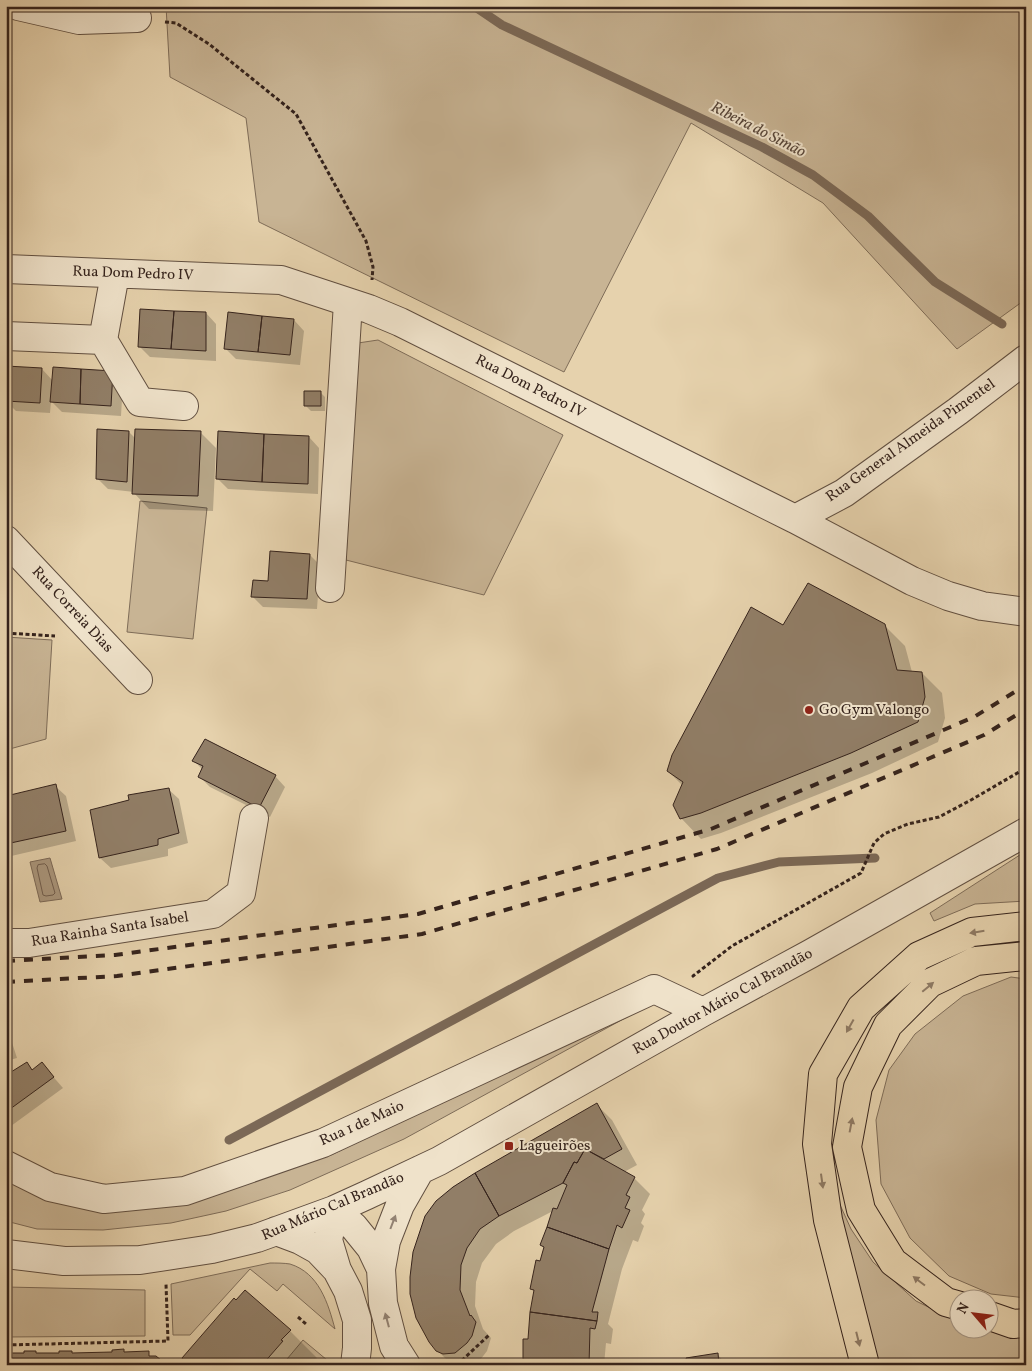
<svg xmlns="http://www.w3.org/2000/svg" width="1032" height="1371" font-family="Vollkorn,serif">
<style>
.green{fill:#c8b494;stroke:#7e6c58}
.water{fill:#aa967c;stroke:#7b6856}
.shadow{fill:#0003}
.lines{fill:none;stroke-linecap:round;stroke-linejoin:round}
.shore{stroke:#705c4c;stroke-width:1}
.stream{stroke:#7b6856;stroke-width:9}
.building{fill:#917e67;stroke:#35231c}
.minor-casing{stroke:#614f40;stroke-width:30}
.highway-casing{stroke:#35231c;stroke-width:30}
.path{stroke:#35231c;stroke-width:3;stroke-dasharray:4 2.5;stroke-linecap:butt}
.minor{stroke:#efe2ca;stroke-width:28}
.highway{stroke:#e6d2ad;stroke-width:28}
.rail{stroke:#35231c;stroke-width:4;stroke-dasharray:9 9;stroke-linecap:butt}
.oneway{fill:#8e7a64}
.oneway2{fill:#928273}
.poi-dot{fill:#8f2418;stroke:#efe2ca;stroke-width:2}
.labels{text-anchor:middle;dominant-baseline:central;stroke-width:4;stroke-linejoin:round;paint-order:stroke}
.street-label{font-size:15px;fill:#35231c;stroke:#efe2ca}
.poi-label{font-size:15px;fill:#35231c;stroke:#efe2ca;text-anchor:start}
.water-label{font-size:16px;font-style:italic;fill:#584639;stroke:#efe2ca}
</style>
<rect width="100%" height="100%" fill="#e6d2ad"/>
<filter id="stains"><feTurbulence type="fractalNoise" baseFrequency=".004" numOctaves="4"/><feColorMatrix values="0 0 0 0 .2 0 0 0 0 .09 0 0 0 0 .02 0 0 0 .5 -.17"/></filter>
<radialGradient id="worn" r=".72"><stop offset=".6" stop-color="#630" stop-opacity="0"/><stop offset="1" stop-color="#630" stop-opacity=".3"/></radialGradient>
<path class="green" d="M166,6H1026V299L957,349L823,203L691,123L564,372L259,222L246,118L170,77Z
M378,340L563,435L484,595L346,560L358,343Z
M140,501L207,508L193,639L127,632Z
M6,637L52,640L46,739L6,750Z
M1026,851V901L975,904L934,921L930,913Z
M1011,977L1026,979V1298L991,1294L949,1276L910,1238L881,1184L876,1120L889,1070L915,1034L963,996Z
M658,1000L404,1139L290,1190L226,1211L171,1223L103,1230L37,1229L6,1221V1178L33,1193L234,1185L331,1155L641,1004Z
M836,1196L851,1229L873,1262L916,1301L959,1322L960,1328L982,1329L1007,1335L1026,1336V1365H874Z
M270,1263C276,1263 284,1263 290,1264C319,1273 328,1303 335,1329L283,1284L277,1291L250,1269L190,1335H173L171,1284Z
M6,1287L145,1290V1336L6,1337Z
M303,1340L333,1365H282Z"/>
<path class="water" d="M50,858L62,899L40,902L30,862Z"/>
<path class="shadow" d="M206,313L216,324V361L150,357L140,347Z
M294,320L304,331L300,365L236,359L226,349Z
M42,369L53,381L123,382L121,416L62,412L51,401L50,413L16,411L6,401Z
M320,392L325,397V411H311L306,406Z
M129,432L136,439L200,432L216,448L213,511L149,509L134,493V492L108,489L97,478Z
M309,437L319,448L318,494L228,489L215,476H217Z
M310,555L320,565L317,609L263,607L253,597L269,582Z
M884,625L905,646L912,672L922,673L942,693L945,718L938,742L872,773L721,833L701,839L681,818L683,786L668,771L784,627Z
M194,761L275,776L285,787L270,817L210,787L200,777L203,770Z
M55,786L66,796L76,841L7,857L6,797Z
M168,789L179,799L188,843L168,849V856L111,868L100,858L92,811Z
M6,1024L17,1058L6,1061Z
M27,1064L33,1070L42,1064L63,1088L11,1126L6,1121V1070L11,1073Z
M597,1105L612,1120L637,1165L624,1172L634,1178L650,1194L642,1210L645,1214L641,1223L644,1226L638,1242L633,1240L622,1269L608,1324L613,1329L611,1344L606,1343L604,1365H524L529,1340L535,1292L531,1289L541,1262L545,1248L541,1245L553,1211L514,1231L496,1244L482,1263L476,1282L475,1306L483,1329L491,1338L487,1351L477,1364L452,1365L437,1350L411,1293Z
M290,1331L317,1358L312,1365H181Z
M717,1354L727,1365H689Z"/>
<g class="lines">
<path class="shore" d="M45,864L47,866L55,893L53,895L46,896L43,895L37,868L38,865Z"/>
<path class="stream" d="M474,6L502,25L762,147L813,175L868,216L935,282L1002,324
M229,1140L718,878L779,862L875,858"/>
</g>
<path class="building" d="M140,309L174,311L171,349L138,347Z
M174,311L206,312V351L171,349Z
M228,312L262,316L258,352L224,349Z
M262,316L294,319L290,355L258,352Z
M6,366L42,368L40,403L6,401Z
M53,367L81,369L80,404L50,402Z
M81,369L113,371L111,406L80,404Z
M304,391H321V406H304Z
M97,429L129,431L127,482L96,479Z
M135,429L201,431L198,496L132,494Z
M218,431L264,434L262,482L216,479Z
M264,434L309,436L308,484L262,482Z
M270,551L310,554L307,599L251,597L253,580L268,581Z
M808,583L885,624L897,670L922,672L925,697L918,722L851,753L701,813L680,819L673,805L683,782L667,771L672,755L751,607L783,625Z
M205,739L276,775L259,808L198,777L203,766L192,761Z
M56,784L66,831L6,844V796Z
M169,788L179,833L158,839V845L99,858L90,810L129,800L128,795Z
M27,1062L32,1070L42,1062L54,1077L6,1112V1068L11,1072Z
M597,1103L622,1149L604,1159L585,1149L577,1163L574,1162L563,1183L499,1216L475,1173Z
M585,1149L635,1177L626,1195L630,1197L625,1208L630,1210L622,1228L617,1225L609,1249L547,1227L553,1208L557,1209L567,1185L563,1183L574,1162L577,1163Z
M475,1173L499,1216L480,1229L467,1248L461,1265L460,1290L470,1316L471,1315L476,1322L472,1336L467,1343L455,1353L443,1354L436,1351L429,1342L416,1318L410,1294V1277L413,1252L425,1216L436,1201L453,1187Z
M547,1227L609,1249L592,1312H598L597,1321L530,1312L534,1290L530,1289L536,1260L540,1261L544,1247L540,1245Z
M245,1290L291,1330L281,1340L283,1341L262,1365H179L183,1360L182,1358L234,1298L236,1300Z
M530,1312L597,1321L595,1329L590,1328L589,1365H523V1339H528Z
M124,1349V1352L149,1351V1356H156L167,1365H6V1353H24V1351H36V1353H59V1351H72V1353L112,1352V1350Z
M718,1353L719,1365H688L686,1358Z"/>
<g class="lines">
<g class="minor-casing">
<path id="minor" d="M18,6L79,20L137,18
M6,269L281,280L369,309L400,322L795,519L912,581L948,596L982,606L1026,612
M6,336L103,340L115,274
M103,340L140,402L184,406
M795,519L844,493L958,411L1026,359
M6,540L138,680
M330,588L348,303
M6,943H29L213,914L241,893L254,818
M6,1165L50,1187L104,1199L185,1191L323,1143L654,989L703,1012
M334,1210L328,1240L337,1270L348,1291L357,1320V1348L355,1365
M334,1210L354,1227L371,1248L381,1269
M276,1231L300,1240L318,1250L337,1270
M6,1254L64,1261L140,1260L212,1249L257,1238L334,1210L367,1195L439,1161L703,1012L810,954L1026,832
M406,1365L394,1346L383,1303L381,1269L386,1241L400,1205L420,1170"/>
</g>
<g class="highway-casing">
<path id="highway" d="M960,1306L946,1302L893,1262L861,1210L847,1147L858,1087L888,1025L930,983L976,961L1026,956
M990,1316L1013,1324L1026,1323
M865,1365L828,1220L817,1144L823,1074L861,1008L919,956L972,932L1026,926"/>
</g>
<path class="path" d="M165,22L176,23L209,44L296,114L366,241L373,267L372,280
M6,633L55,636
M694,977L693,976L732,946L861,873L874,843L884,834L908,824L939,817L971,800L1026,768
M298,1317L306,1324
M6,1345L168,1341L166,1284
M457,1365L489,1335"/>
<use href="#minor" class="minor"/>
<use href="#highway" class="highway"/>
<path class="rail" d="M6,961L115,955L418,914L711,829L974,717L1026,685
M6,982L117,976L422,934L717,849L984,735L1026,709"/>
</g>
<defs><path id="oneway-solid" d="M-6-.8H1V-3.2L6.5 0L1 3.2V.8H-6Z" transform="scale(1.25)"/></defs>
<g class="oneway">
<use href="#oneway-solid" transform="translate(977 932) rotate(171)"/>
<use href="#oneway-solid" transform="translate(928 987) rotate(-40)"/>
<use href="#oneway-solid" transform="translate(850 1026) rotate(119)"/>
<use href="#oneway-solid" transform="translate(851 1125) rotate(-79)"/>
<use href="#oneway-solid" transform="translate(822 1181) rotate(82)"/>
<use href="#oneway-solid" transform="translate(919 1281) rotate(-143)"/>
<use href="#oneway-solid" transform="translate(858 1339) rotate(76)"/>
</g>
<g class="oneway2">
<use href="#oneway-solid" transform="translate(393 1222) rotate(-69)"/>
<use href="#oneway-solid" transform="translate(387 1320) rotate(-105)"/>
</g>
<g class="poi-dot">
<circle cx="809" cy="710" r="5"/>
<rect x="504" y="1141" width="10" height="10" rx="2.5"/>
</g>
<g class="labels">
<g class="street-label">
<text transform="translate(133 274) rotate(2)">Rua Dom Pedro IV</text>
<text transform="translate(530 387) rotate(27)">Rua Dom Pedro IV</text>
<text transform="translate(911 441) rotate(-35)">Rua General Almeida Pimentel</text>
<text transform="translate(72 610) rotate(47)">Rua Correia Dias</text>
<text transform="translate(110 930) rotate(-9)">Rua Rainha Santa Isabel</text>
<text transform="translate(723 1002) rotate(-29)">Rua Doutor Mário Cal Brandão</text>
<text transform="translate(362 1124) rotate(-24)">Rua 1 de Maio</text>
<text transform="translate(333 1207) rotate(-23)">Rua Mário Cal Brandão</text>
</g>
<g class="poi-label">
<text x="819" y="710">Go Gym Valongo</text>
<text x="519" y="1146">Lagueirões</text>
</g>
<g class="water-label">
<text transform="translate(758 130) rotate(27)">Ribeira do Simão</text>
</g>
</g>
<rect width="1032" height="1371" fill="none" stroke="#e6d2ad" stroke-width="25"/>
<rect x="8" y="8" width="1017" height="1356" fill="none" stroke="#35231c" stroke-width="2.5"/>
<rect x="12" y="12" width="1007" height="1346" fill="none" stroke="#35231c"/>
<g transform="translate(974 1314) rotate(298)"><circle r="24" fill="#efe2ca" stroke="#a59684"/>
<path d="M0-4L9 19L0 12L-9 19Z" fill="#8f2418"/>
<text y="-8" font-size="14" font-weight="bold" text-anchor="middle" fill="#35231c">N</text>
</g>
<rect width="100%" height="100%" filter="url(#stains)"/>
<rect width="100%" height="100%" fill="url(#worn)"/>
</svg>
